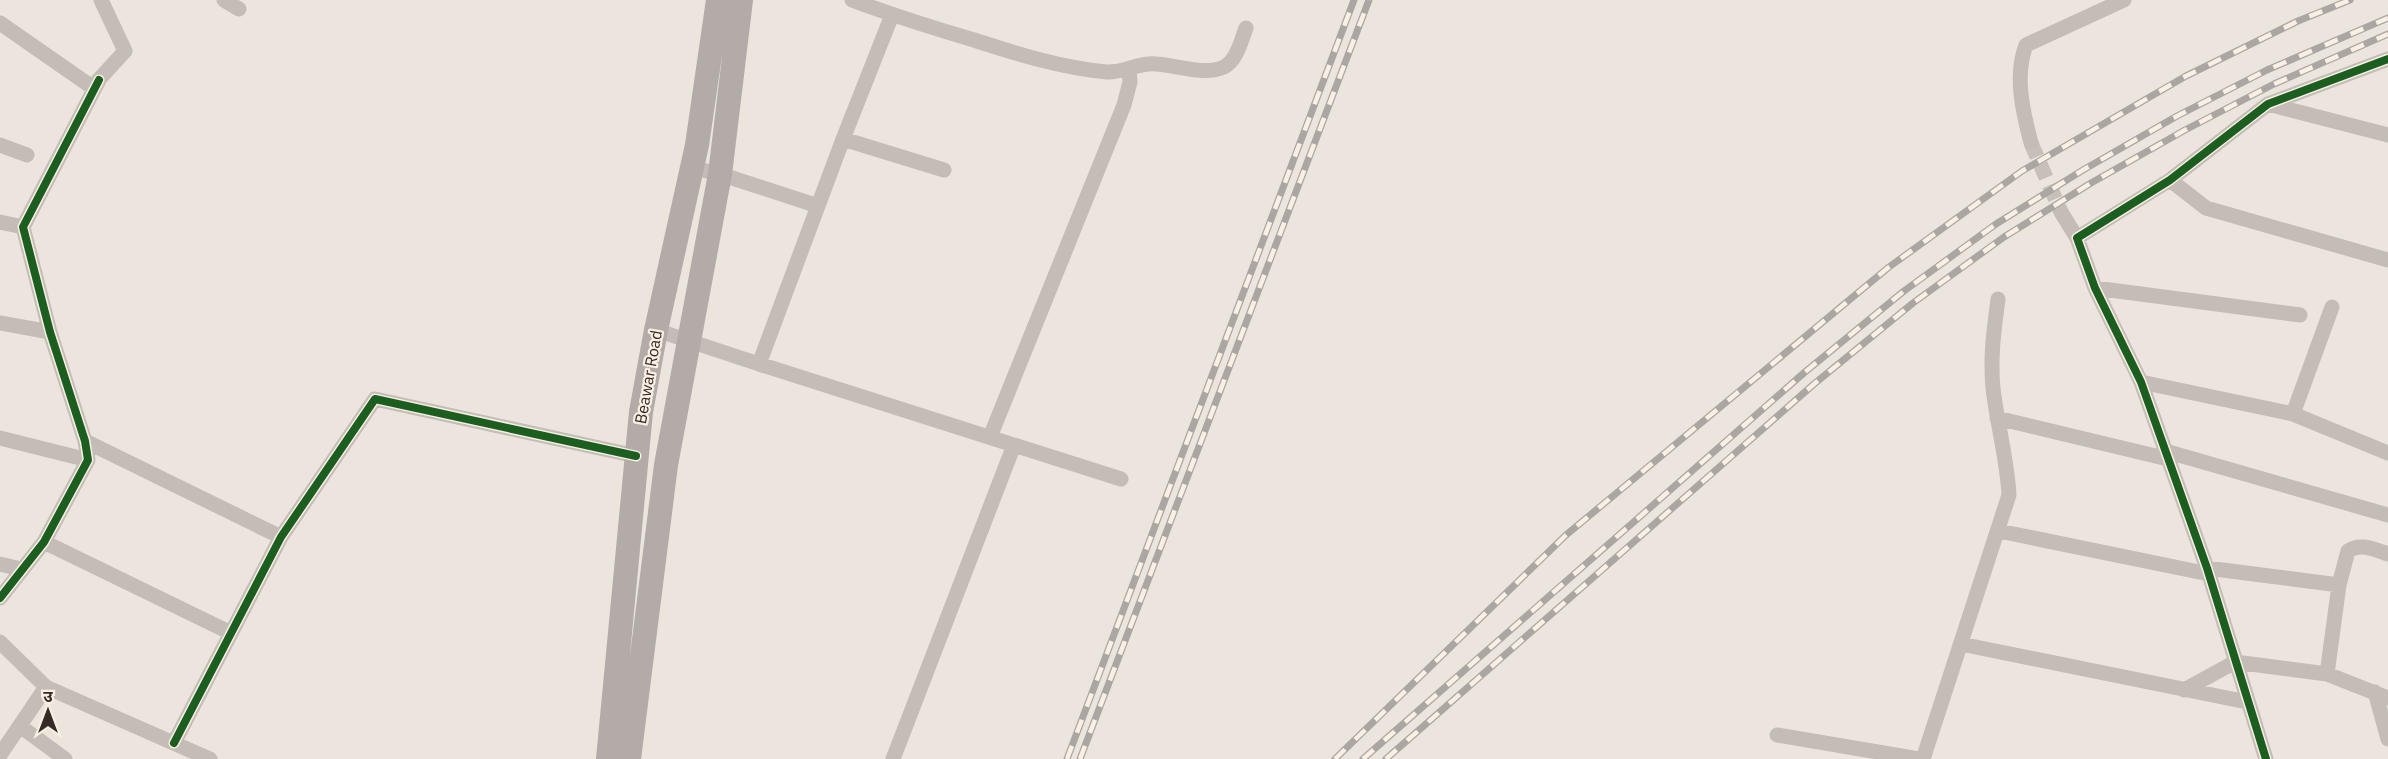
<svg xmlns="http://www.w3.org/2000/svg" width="2388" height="759" font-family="'IBM Plex Sans','Noto Sans Devanagari',sans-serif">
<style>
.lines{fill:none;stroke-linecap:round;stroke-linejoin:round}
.minor-tunnel{stroke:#c6c0b9;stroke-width:15;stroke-dasharray:15 8;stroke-linecap:butt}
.minor{stroke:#c4bdb7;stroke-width:15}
.primary{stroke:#b2aba7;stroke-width:24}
.rail-casing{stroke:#aba6a2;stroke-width:7}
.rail{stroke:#f9efe4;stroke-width:4.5;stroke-dasharray:14;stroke-linecap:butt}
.cycleway-casing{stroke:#f9efe4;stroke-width:11}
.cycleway{stroke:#1b5e20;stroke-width:8}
.labels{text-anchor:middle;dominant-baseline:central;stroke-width:4.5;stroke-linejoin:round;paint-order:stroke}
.street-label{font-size:16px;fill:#342a26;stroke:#f9efe4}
</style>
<rect width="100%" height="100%" fill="#ebe5de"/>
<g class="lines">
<path class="minor-tunnel" d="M2031,143L2061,212"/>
<path class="minor" d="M224,0L239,9
M852,0C892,15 933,28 974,40C1017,54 1062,68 1107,72C1124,73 1139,62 1156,64C1177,65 1204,76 1224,67C1237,60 1241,41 1246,28
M0,23L92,87L125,51L101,0
M2268,104L2388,135
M843,139L944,170
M2031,143C2023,112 2014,76 2026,45L2124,0
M0,145L27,155
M693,168L720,174L818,206
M2170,180L2206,208L2388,260
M2061,212L2077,238
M0,222L23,227
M2095,288L2300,315
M0,323L50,332
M656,330L759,364L843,139L892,15
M759,364L1121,479
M2141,382L2293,414L2388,453
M2293,414L2332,307
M1997,418L2168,459
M990,437L1124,105L1130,82L1129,69
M0,438L88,460
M85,441L281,537
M2165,451L2388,515
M1999,531L2209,574
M44,542L231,633
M0,564L21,569
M2207,568L2339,585
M0,598L44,542L88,460L85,441L50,332L23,227L99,80
M0,642L46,687L210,759
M1961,644L2247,702
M2327,674L2339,585L2348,551C2360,542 2375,550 2388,554
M2184,690L2235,662L2327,674L2388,698
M2375,692L2388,739
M20,726L65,759
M1777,735L1919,759
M174,743L281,537L375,399L636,456
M0,755L46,687
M893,759L1014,445
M1923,759L2009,495C2007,458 1997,424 1993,388C1990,357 1994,330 1998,299
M2266,759L2207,568L2141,382L2095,288L2077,238L2170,180L2268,104L2388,59"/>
<path class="primary" d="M608,759L641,412L656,330L697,145L718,0
M629,759L666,465L720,174L741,0"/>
<g class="rail-casing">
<path id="rail" d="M1067,759L1354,0
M1080,759L1369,0
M1335,759L1566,535L1889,267L2022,171L2186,76L2298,21L2350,0
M1363,759L1805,372L1904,291L1996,224L2083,170L2177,116L2267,70L2388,18
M1386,759L1814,384L1913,303L2004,237L2091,183L2185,130L2274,84L2388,34"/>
</g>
<use href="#rail" class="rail"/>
<g class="cycleway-casing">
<path id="cycleway" d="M0,598L44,542L88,460L85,441L50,332L23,227L99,80
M174,743L281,537L375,399L636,456
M2266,759L2207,568L2141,382L2095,288L2077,238L2170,180L2268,104L2388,59"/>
</g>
<use href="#cycleway" class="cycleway"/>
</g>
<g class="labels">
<g class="street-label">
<text transform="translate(648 377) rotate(-80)">Beawar Road</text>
</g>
</g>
<g transform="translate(48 711)" stroke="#f9efe4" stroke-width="4.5" paint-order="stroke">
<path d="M0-4.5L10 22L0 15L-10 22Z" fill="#342a26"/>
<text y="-9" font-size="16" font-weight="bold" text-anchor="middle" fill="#342a26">उ</text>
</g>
</svg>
